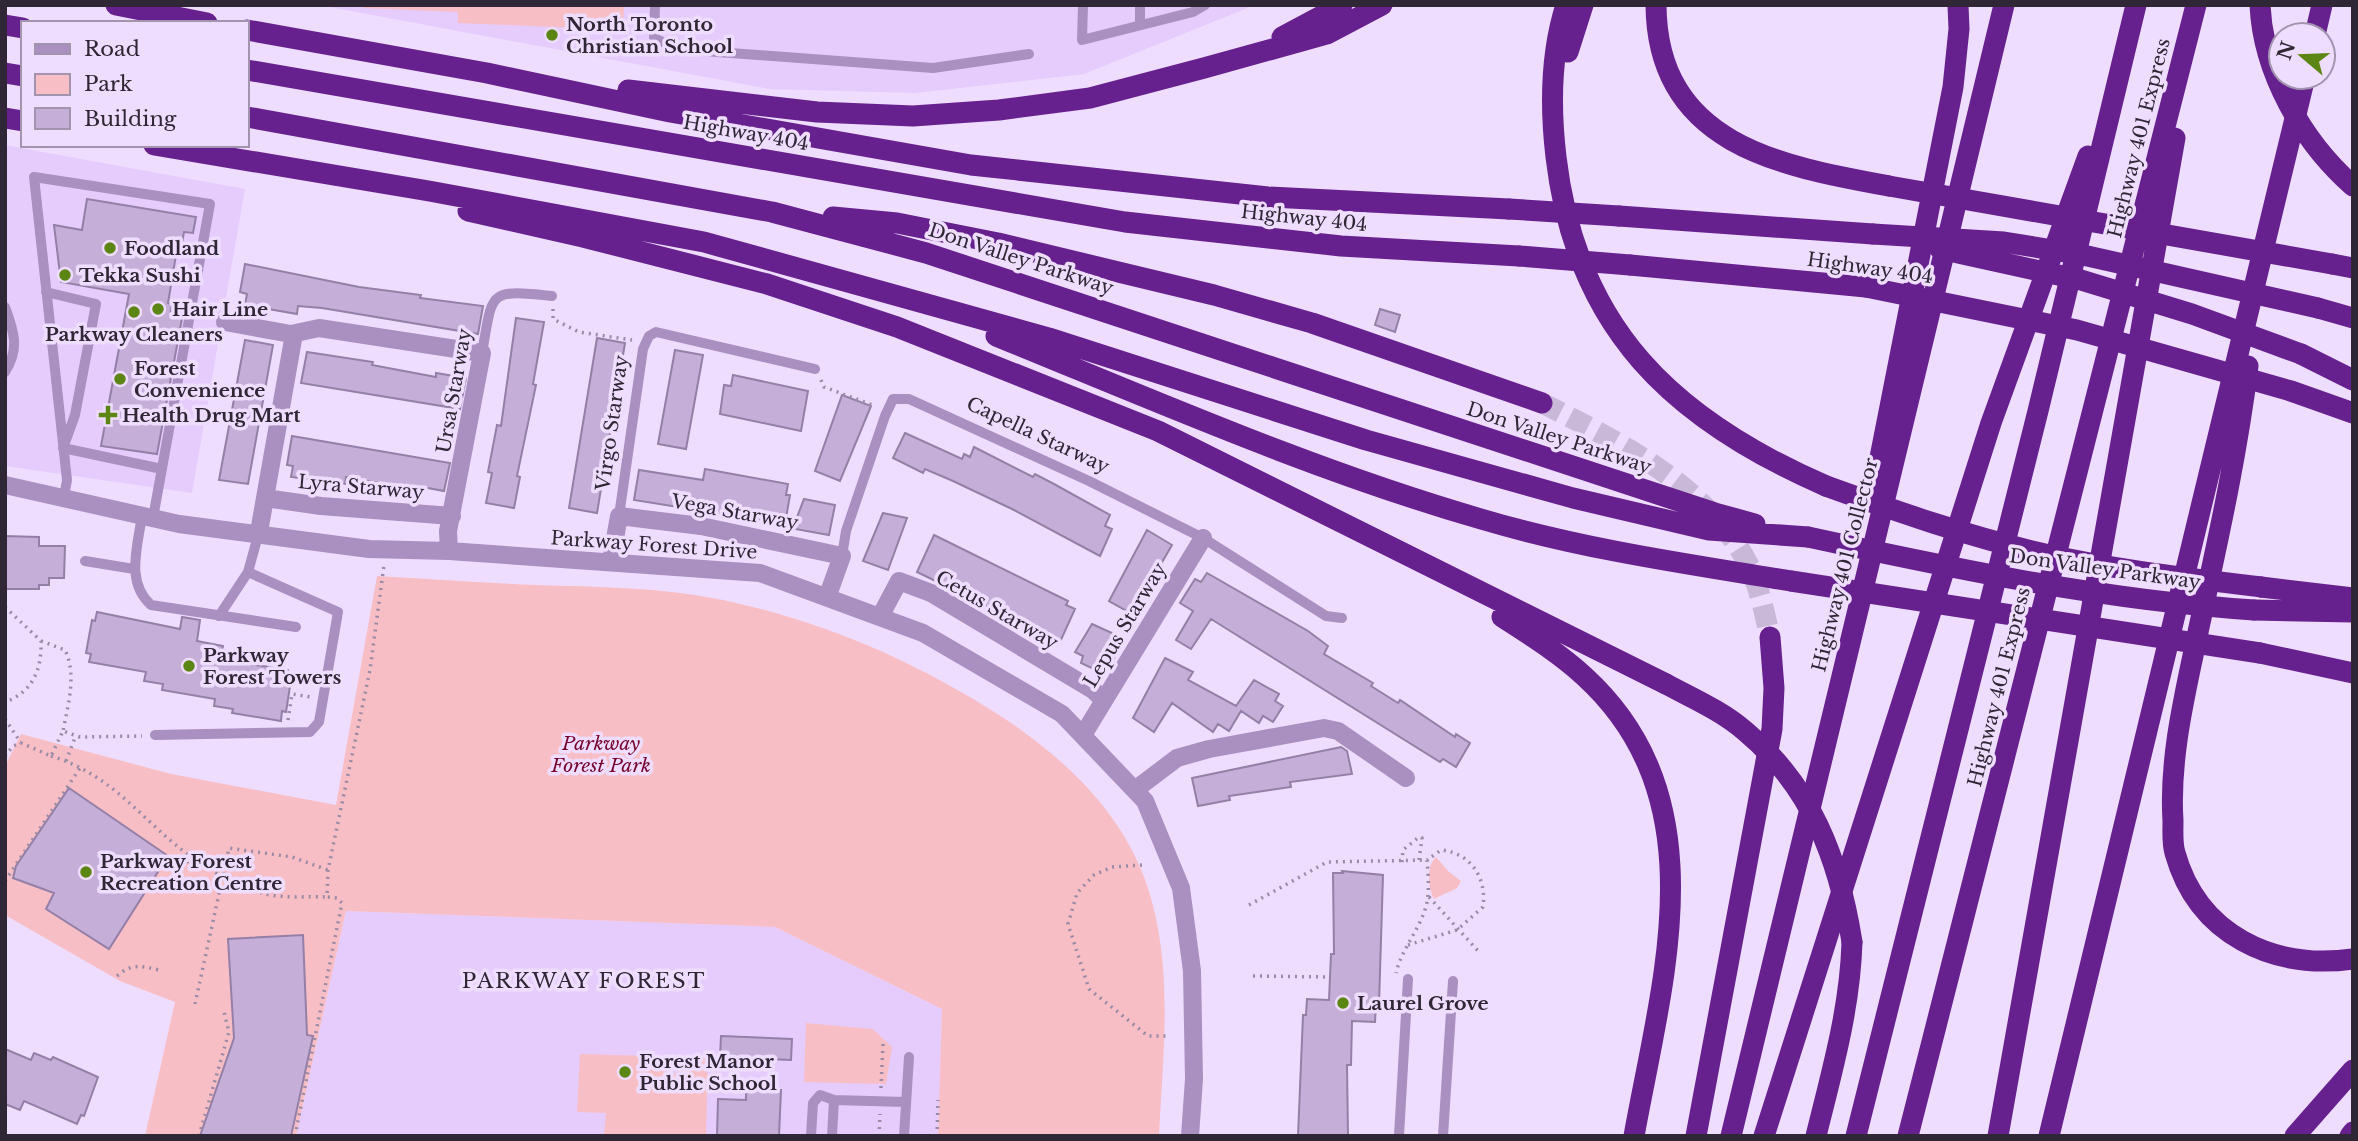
<svg xmlns="http://www.w3.org/2000/svg" width="2358" height="1141" font-family="'Libre Baskerville',serif">
<style>
.built{fill:#e6ccfd}
.green{fill:#f8bec6}
.building{fill:#c5afd8;stroke:#947fa6;stroke-width:2}
.lines{fill:none;stroke-linecap:round;stroke-linejoin:round}
.motorway-tunnel{stroke:#c9b8d7;stroke-width:21;stroke-dasharray:21 10;stroke-linecap:butt}
.path{stroke:#998ba5;stroke-width:3.5;stroke-dasharray:2 5;stroke-linecap:butt}
.service{stroke:#aa8fc1;stroke-width:10}
.minor{stroke:#aa8fc1;stroke-width:18}
.motorway{stroke:#66218f;stroke-width:21}
.motorway-bridge{stroke:#66218f;stroke-width:21}
.poi-dot{fill:#5b8613;stroke:#efddff;stroke-width:2.5}
.labels{text-anchor:middle;dominant-baseline:central;stroke-width:7;stroke-linejoin:round;paint-order:stroke}
.poi-label{font-size:19px;font-weight:bold;fill:#2f2636;stroke:#efddff;text-anchor:start}
.street-label{font-size:19px;fill:#2f2636;stroke:#efddff}
.park-label{font-size:19px;font-style:italic;fill:#75022d;stroke:#efddff}
.neighbourhood-label{font-size:21px;letter-spacing:2px;fill:#2f2636;stroke:#efddff}
</style>
<rect width="100%" height="100%" fill="#efddff"/>
<path class="built" d="M319,5H1255L1084,74L915,93L769,89Z
M5,145L245,189L192,493L5,466Z
M346,911L775,927L942,1009L938,1136H296Z"/>
<path class="green" d="M363,5H624L623,30L458,23V12L363,8Z
M377,576C430,579 483,583 536,585C598,587 661,587 723,600C822,621 913,660 999,715C1059,754 1118,807 1144,877C1175,960 1163,1050 1159,1136H938L942,1009L775,927L346,911L296,1136H145L175,1002L120,981L5,915V766L21,734L171,774L336,805Z
M1436,857L1449,872L1461,881L1457,888L1434,899C1428,887 1426,866 1436,857Z
M806,1023L873,1029L892,1047L886,1084L804,1082Z
M580,1054L651,1056L668,1073L677,1074L676,1057H708L706,1136H604L606,1113L577,1112Z"/>
<path class="building" d="M87,199L196,217L193,233L184,232L182,243H178L168,303L172,304L171,311L183,313L157,454L101,446L129,294L61,282L54,225L82,230Z
M245,264L359,287L421,295L420,298L483,306L478,334L322,308L298,306L297,314L245,305L247,294L240,292Z
M1380,309L1400,315L1395,332L1375,325Z
M516,318L544,322L533,384L536,385L517,476L520,477L514,508L486,503L492,473L488,472L497,425L501,426Z
M597,338L625,343L597,513L569,508Z
M245,340L273,345L248,484L219,480Z
M675,350L703,355L686,449L658,444Z
M307,352L373,362L372,365L436,377V373L466,378L460,409L301,383Z
M733,375L808,391L801,431L720,414L724,385L731,386Z
M842,395L871,406L840,481L815,471Z
M905,433L962,459L964,454L970,457L974,447L1033,477L1035,474L1054,484L1110,515L1105,526L1112,529L1100,556L1012,509L953,481L925,469L923,473L893,458Z
M292,436L450,463L444,491L417,486L416,490L346,477L345,484L291,477L293,466L287,465Z
M705,469L788,484L786,495H790L785,524L634,500L639,470L703,480Z
M804,499L835,505L829,535L795,529L794,525Z
M883,513L907,518L888,570L863,561Z
M1147,530L1172,545L1132,614L1109,601Z
M934,535L1068,601L1066,605L1075,609L1060,642L917,572Z
M5,536L39,537V546H65L64,578H49V585H39V589H5Z
M1207,573L1308,631L1328,646L1324,654L1373,683L1371,686L1398,703L1400,700L1455,737L1456,734L1470,743L1456,767L1443,759L1440,762L1211,619L1191,649L1176,640L1193,611L1180,603L1195,579L1201,582Z
M97,612L180,629L182,617L200,620L197,641L223,646L222,650L233,652L231,661L288,670V679L291,680L286,712L282,711L281,721L232,713L233,709L214,706L215,699L162,690L163,684L144,681L146,672L89,662L91,654L86,653L92,620L95,621Z
M1092,624L1123,638L1111,665L1105,662L1100,672L1081,663L1083,656L1075,652Z
M1165,658L1193,672L1188,680L1236,706L1254,680L1279,694L1275,701L1283,706L1273,722L1263,716L1259,723L1241,711L1229,731L1218,724L1213,732L1172,703L1154,732L1133,718Z
M1341,747L1347,751L1352,774L1290,782L1291,787L1229,796L1230,800L1198,806L1192,778Z
M69,788L168,856L109,949L46,909L54,893L13,878L16,866Z
M1342,871L1383,875L1379,1004H1376L1375,1022L1352,1021L1351,1065H1347L1348,1136H1298L1303,1015H1306L1307,999L1329,1000L1331,954H1334L1333,873H1343Z
M303,935L307,1035L313,1036L291,1136H200L234,1038L228,939Z
M721,1036L792,1039L791,1060L720,1057Z
M5,1049L31,1060L34,1053L51,1060L53,1057L98,1077L84,1116L81,1115L77,1124L24,1101L20,1110L5,1104Z
M746,1089L781,1090L779,1136H717L718,1099L746,1100Z"/>
<g class="lines">
<path class="motorway-tunnel" d="M1542,403C1619,442 1703,483 1746,560C1759,583 1764,612 1770,637"/>
<path class="path" d="M553,309V319L579,332L632,340
M821,380L824,387L875,406
M5,607L41,641C42,669 33,692 5,702
M41,641L65,650C77,675 68,705 63,731
M5,719L21,743
M288,720L292,694L311,697
M5,756L13,746L21,743L51,756L63,731L80,737L142,736
M51,756C116,776 143,823 194,859C215,874 238,885 262,893C281,899 307,896 327,897
M66,761L76,735
M1402,862L1403,850L1419,837L1422,838L1419,860
M1142,865L1112,867L1094,875L1077,893L1068,924L1089,989L1148,1036H1168
M182,868L191,857
M5,881L80,768
M1429,897L1480,953
M1249,905L1327,862L1427,860C1428,871 1429,884 1428,895C1426,923 1402,946 1396,973
M1408,945L1457,930L1483,907C1487,878 1471,853 1441,850L1427,860
M117,976C132,963 141,966 159,970
M1253,976L1330,977
M195,1004L229,848L292,857L328,870
M881,1088L883,1044
M199,1136L229,1032L223,1008
M295,1136L342,903L337,898L327,897L328,870L370,670L384,565
M879,1136L880,1114
M937,1136L938,1100"/>
<path class="service" d="M655,5L654,38L677,49L933,68L1029,54
M1083,5L1082,40L1193,12L1205,5
M1140,25V5
M46,292L96,304L75,415L63,448L162,469
M5,307C14,331 20,349 5,372
M482,353C493,291 487,289 552,296
M64,497L67,480L34,177L210,204L153,518
M142,515C138,546 125,582 151,605L296,627
M619,516L643,349L649,336L656,332L815,369
M842,556L846,531L885,416L893,399H909L1089,481L1203,538L1326,616L1342,618
M85,561L134,569
M219,616L248,572L259,532
M155,735L310,732L319,722L338,612L248,572
M811,1136L813,1103L820,1095L834,1100L906,1102
M832,1136L834,1100
M904,1136L909,1057
M1399,1136L1408,979
M1443,1136L1453,981"/>
<path class="minor" d="M225,322L291,334L319,328L482,353L448,531L449,551
M5,485L179,524L369,549L449,551L760,573L923,633L1062,714L1145,801L1181,888L1192,971L1194,1079L1190,1136
M265,498L321,506L452,516
M259,532L294,334
M611,561L619,516L701,526L842,556L828,595
M881,615L899,581L931,593L1093,690L1104,700
M1083,735L1203,538
M1136,789L1177,758L1209,749L1324,728L1338,731L1406,778"/>
<path class="motorway" d="M116,5L207,23
M1566,5C1550,55 1550,106 1556,157C1576,329 1674,420 1826,486
M1656,5C1657,144 1779,166 1889,186
M5,25L23,28
M247,30L487,73L670,112L971,165L1268,197L1509,209
M2315,35L2322,5
M1282,37L1342,5
M1568,52L1583,5
M247,70L1125,222L1341,246L1519,256
M5,73L23,76
M628,90L817,112L913,116L999,110L1090,98L1204,68L1327,34L1382,5
M247,117L772,212L926,253L1715,513L1755,524
M5,118L23,121
M154,145L429,191L704,242L1049,338L1366,440L1573,498L1709,530L1808,537
M468,211L583,237L767,284L897,327L1158,431L1666,684
M1619,216L1873,234
M833,217L897,223L998,243L1214,295L1312,323L1542,403
M2332,264L2353,268
M1630,265L1866,287
M2318,308L2353,318
M996,336C1156,401 1315,471 1481,519C1582,549 1687,564 1791,581
M2301,354L2353,380
M2248,366C2237,456 2217,544 2198,632C2185,694 2169,758 2173,821C2173,831 2172,843 2175,853C2198,935 2273,970 2353,959
M2291,391L2353,413
M1873,493L1953,87L1959,29L1958,5
M2261,587L2353,598
M2254,610L2353,612
M1502,617C1530,635 1559,653 1584,676C1720,800 1662,980 1634,1136
M2260,653L2353,673
M1696,1136L1772,729L1774,688L1770,637
M1731,1136L2004,5
M1764,1136L1991,423L2088,156
M1816,1136C1832,1071 1850,1009 1852,942
M1856,1136L2038,411L2136,5
M1908,1136L2196,5
M1998,1136L2175,138
M2049,1136L2305,77
M2295,1136L2353,1070
M2350,1136L2353,1132"/>
<path class="motorway-bridge" d="M2260,5C2263,73 2303,142 2353,186
M1889,186L2332,264
M1509,209L1619,216
M1873,234L2004,242L2083,255L2318,308
M1940,249L2081,280L2192,314L2301,354
M1519,256L1630,265
M1866,287L2077,330L2291,391
M1826,486C1898,512 1970,537 2045,554C2116,570 2188,578 2261,587
M1808,537C1956,569 2103,600 2254,610
M1791,581L2260,653
M1666,684C1692,698 1722,711 1745,731C1811,786 1839,859 1852,942"/>
</g>
<g class="poi-dot">
<circle cx="552" cy="35" r="7"/>
<circle cx="110" cy="248" r="7"/>
<circle cx="65" cy="275" r="7"/>
<circle cx="158" cy="309" r="7"/>
<circle cx="134" cy="312" r="7"/>
<circle cx="120" cy="379" r="7"/>
<path d="M104.5 404.5h7v7h7v7h-7v7h-7v-7h-7v-7h7z"/>
<circle cx="189" cy="666" r="7"/>
<circle cx="86" cy="872" r="7"/>
<circle cx="1343" cy="1003" r="7"/>
<circle cx="625" cy="1072" r="7"/>
</g>
<g class="labels">
<g class="poi-label">
<text x="566" y="24">North Toronto<tspan x="566" dy="22">Christian School</tspan></text>
<text x="124" y="248">Foodland</text>
<text x="79" y="275">Tekka Sushi</text>
<text x="172" y="309">Hair Line</text>
<text x="134" y="334" text-anchor="middle">Parkway Cleaners</text>
<text x="134" y="368">Forest<tspan x="134" dy="22">Convenience</tspan></text>
<text x="122" y="415">Health Drug Mart</text>
<text x="203" y="655">Parkway<tspan x="203" dy="22">Forest Towers</tspan></text>
<text x="100" y="861">Parkway Forest<tspan x="100" dy="22">Recreation Centre</tspan></text>
<text x="1357" y="1003">Laurel Grove</text>
<text x="639" y="1061">Forest Manor<tspan x="639" dy="22">Public School</tspan></text>
</g>
<g class="street-label">
<text transform="translate(746 133) rotate(10)">Highway 404</text>
<text transform="translate(2139 138) rotate(-76)">Highway 401 Express</text>
<text transform="translate(1304 218) rotate(6)">Highway 404</text>
<text transform="translate(1021 259) rotate(18)">Don Valley Parkway</text>
<text transform="translate(1870 268) rotate(8)">Highway 404</text>
<text transform="translate(454 391) rotate(-80)">Ursa Starway</text>
<text transform="translate(612 423) rotate(-82)">Virgo Starway</text>
<text transform="translate(1038 435) rotate(25)">Capella Starway</text>
<text transform="translate(1559 438) rotate(18)">Don Valley Parkway</text>
<text transform="translate(361 487) rotate(5)">Lyra Starway</text>
<text transform="translate(735 512) rotate(10)">Vega Starway</text>
<text transform="translate(654 545) rotate(4)">Parkway Forest Drive</text>
<text transform="translate(1845 565) rotate(-76)">Highway 401 Collector</text>
<text transform="translate(2105 569) rotate(8)">Don Valley Parkway</text>
<text transform="translate(997 610) rotate(30)">Cetus Starway</text>
<text transform="translate(1125 625) rotate(-59)">Lepus Starway</text>
<text transform="translate(1999 687) rotate(-76)">Highway 401 Express</text>
</g>
<g class="park-label">
<text x="601" y="743">Parkway<tspan x="601" dy="22">Forest Park</tspan></text>
</g>
<g class="neighbourhood-label">
<text x="584" y="981">PARKWAY FOREST</text>
</g>
</g>
<rect width="2358" height="1141" fill="none" stroke="#2f2636" stroke-width="14"/>
<rect x="21" y="21" width="228" height="126" fill="#efddff" stroke="#a294af" stroke-width="2"/>
<rect x="35" y="44" width="35" height="10" fill="#aa8fc1" stroke="#a294af" stroke-width="2"/>
<text x="84" y="56" font-size="21" fill="#2f2636">Road</text>
<rect x="35" y="74" width="35" height="21" fill="#f8bec6" stroke="#a294af" stroke-width="2"/>
<text x="84" y="91" font-size="21" fill="#2f2636">Park</text>
<rect x="35" y="108" width="35" height="21" fill="#c5afd8" stroke="#a294af" stroke-width="2"/>
<text x="84" y="126" font-size="21" fill="#2f2636">Building</text>
<g transform="translate(2302 56) rotate(289)"><circle r="33" fill="#efddff" stroke="#a294af" stroke-width="2"/>
<path d="M0-5L12 26L0 18L-12 26Z" fill="#5b8613"/>
<text y="-10" font-size="19" font-weight="bold" text-anchor="middle" fill="#2f2636">N</text>
</g>
</svg>
